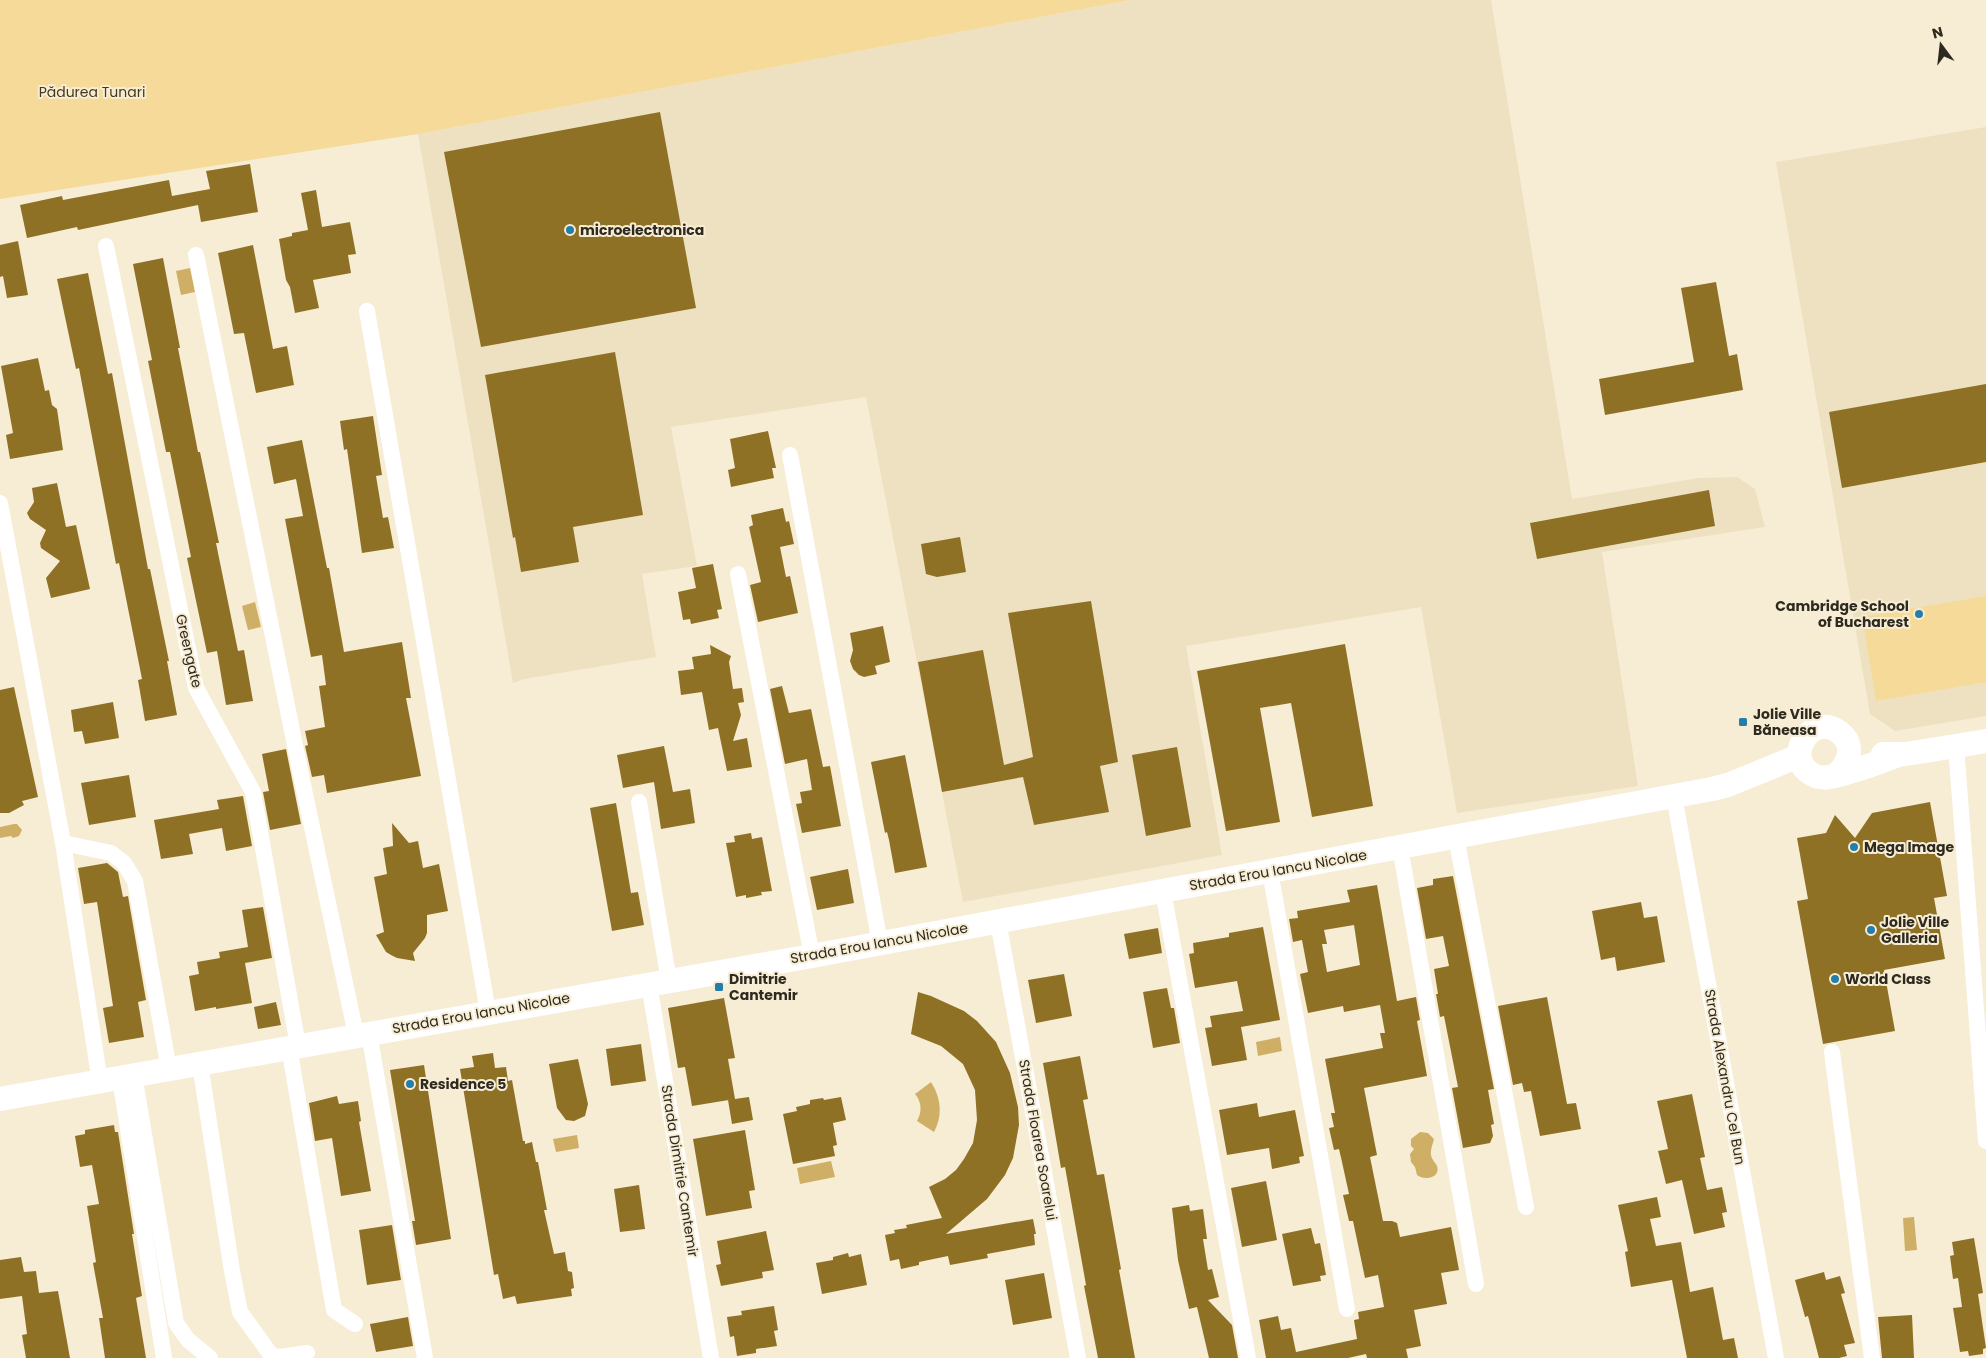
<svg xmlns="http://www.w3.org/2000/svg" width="1986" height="1358" font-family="Poppins,sans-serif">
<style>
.built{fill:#eee1c1}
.green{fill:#f6da99}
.water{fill:#cfaf66}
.building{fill:#8f7125;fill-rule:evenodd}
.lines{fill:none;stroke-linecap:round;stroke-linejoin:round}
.street{stroke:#fff;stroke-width:16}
.secondary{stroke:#fff;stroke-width:24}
.poi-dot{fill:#247dab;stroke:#f7edd5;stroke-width:2}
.labels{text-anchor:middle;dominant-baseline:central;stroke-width:4;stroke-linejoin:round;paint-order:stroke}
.park-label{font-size:14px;fill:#473919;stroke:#f7edd5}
.poi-label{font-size:14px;font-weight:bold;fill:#2e2a20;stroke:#f7edd5;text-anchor:start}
.street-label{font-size:14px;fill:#2e2a20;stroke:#f7edd5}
</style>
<rect width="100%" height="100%" fill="#f7edd5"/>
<path class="built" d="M1130,0H1491L1572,499L1699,478L1737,477L1755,489L1765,527L1602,552L1638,786L1457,813L1421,607L1186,646L1222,855L963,902L866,397L671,427L697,566L642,574L656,657L524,679L513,683L418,134Z
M1986,127V716L1895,731L1870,714L1776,162Z"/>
<path class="green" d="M0,0H1130L418,134L0,199Z
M1986,596V682L1876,701L1862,617Z"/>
<path class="water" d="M190,268L195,292L181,295L176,271Z
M255,602L261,627L248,630L242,606Z
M14,824H17L22,830L19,836L13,838L11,836L0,838V827Z
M1280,1037L1282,1051L1258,1056L1256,1042Z
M931,1082C941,1098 943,1115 934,1132L917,1121C922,1112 922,1102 915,1094Z
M1420,1132L1428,1133L1434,1139C1433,1144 1430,1150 1431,1155C1432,1160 1435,1162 1437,1166C1441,1178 1424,1181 1417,1175L1415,1167L1411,1162L1410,1154L1414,1149L1411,1146V1139Z
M577,1135L579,1148L556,1152L553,1139Z
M831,1161L835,1177L800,1184L797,1168Z
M1914,1217L1917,1250L1905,1251L1903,1218Z"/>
<path class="building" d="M660,112L696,308L481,347L444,152Z
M250,164L258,212L201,222L198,205L78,230L77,227L27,238L20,205L62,196L63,200L169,180L172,196L210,189L206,171Z
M316,190L322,227L350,222L356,254L348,255L351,273L313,280L319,308L295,313L290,287L286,280L279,239L292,236V233L308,230L301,193Z
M18,241L28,295L7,298L3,276L0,277V245Z
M253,245L273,349L287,346L294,385L256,393L244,333L234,334L218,253Z
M163,258L180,348H178L198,452H200L219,543H216L238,651L244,650L253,701L226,705L217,651L207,653L187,558L191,557L170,452H166L148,361L152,360L133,264Z
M88,273L108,374L112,373L148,569H150L169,661H167L177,715L145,721L138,680L142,679L119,563L116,564L79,368L76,369L57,279Z
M1716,282L1729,356L1737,354L1743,390L1605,415L1599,379L1694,362L1681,288Z
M615,352L643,515L573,527L579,562L521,572L515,537L513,538L485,375Z
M38,358L45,391L49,390L52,405L57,409L63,450L10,459L6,435L13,433L1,366Z
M1986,384V462L1842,488L1829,412Z
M373,416L382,475L376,476L383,518L388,517L394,548L362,553L347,449L344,450L340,421Z
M768,431L776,468H772L774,478L731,487L728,470L735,468L730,439Z
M302,440L327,568H329L344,652L402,642L411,698H406L421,776L327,793L324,775L312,777L305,746L308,745L305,731L325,727L319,686L326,685L322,655L311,657L285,519L303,516L296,479L274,484L267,447Z
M57,483L66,527L76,525L90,589L51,598L46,578L60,561L41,548L40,543L46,530L30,519L27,513L34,502L32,488Z
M1709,490L1715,526L1537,559L1530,523Z
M783,508L786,522L789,521L794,544L780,547L786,577L790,576L798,613L758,622L750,585L761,582L749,527L753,525L751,515Z
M960,537L966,572L937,577L926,574L921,544Z
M713,564L722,609L717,610L719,618L691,624L690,619L683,620L678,592L696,588L692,568Z
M1091,601L1118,762L1100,766L1109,812L1034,825L1023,777L942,792L918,662L983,650L1004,765L1033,757L1008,613Z
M883,626L890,662L875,666L877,674L864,677L859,675L853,669L850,661L853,650L850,633Z
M1345,644L1373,806L1312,817L1291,703L1260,708L1280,822L1226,831L1197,671Z
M710,645L731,656L729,662L733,689L742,688L744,702L738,703L741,715L733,741L747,738L752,767L727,771L718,728L709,730L702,692L681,695L678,671L694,669L692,657L711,654Z
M782,686L789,713L811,709L823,767L830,766L841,826L802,833L796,804L802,803L800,792L812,790L807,759L785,764L770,689Z
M14,687L38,797L22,801L24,805L9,813H0V690Z
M113,702L119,738L85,744L82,731L74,732L71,710Z
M664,746L673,792L690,789L695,823L661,829L654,782L623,788L617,755Z
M1177,747L1191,827L1146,836L1132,755Z
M286,749L301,824L270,830L263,792L269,791L262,754Z
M905,755L927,867L895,873L889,840L887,832L885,833L871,762Z
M129,775L136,817L89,825L81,783Z
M243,796L252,846L226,851L222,828L189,834L193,854L161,859L154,820L219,809L217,800Z
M1930,802L1947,896L1934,898L1945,959L1884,970L1895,1031L1823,1044L1797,901L1808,899L1797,838L1826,833L1835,815L1855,838L1872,813Z
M616,803L631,893L638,892L644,925L612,931L590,808Z
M392,823L409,843L418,841L423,868L439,864L448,911L427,915V933L425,938L413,953L415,961L397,958L391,955L386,952L376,935L384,932L374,877L387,874L383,848L393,846Z
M751,833L752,839L762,837L772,891L761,892L762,895L746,898V895L736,897L726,843L735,842L734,836Z
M107,863L118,872L123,897L128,896L146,1000L138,1002L144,1037L109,1043L103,1008L113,1006L97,902L84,904L78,868Z
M848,869L854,903L817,910L810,877Z
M1453,876L1494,1089L1488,1090L1494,1124L1491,1125L1493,1136L1490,1143L1463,1148L1452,1088L1458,1087L1444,1016L1440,1017L1436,994H1438L1434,969L1449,966L1443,936L1426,939L1417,888L1433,885V879Z
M1377,885L1397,1001L1416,997L1420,1020L1417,1021L1427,1076L1364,1088L1377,1155L1370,1157L1383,1221H1392L1397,1223L1400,1237L1451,1227L1459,1270L1441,1273L1447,1304L1414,1310L1421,1346L1406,1349L1408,1358H1367L1366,1354L1348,1358H1266L1259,1320L1278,1316L1281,1330L1291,1328L1296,1352L1357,1339L1354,1320L1359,1319L1358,1312L1384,1307L1378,1275L1365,1278L1353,1221H1349L1343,1195L1349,1194L1342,1162L1339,1149L1334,1150L1329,1128L1334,1127L1331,1113H1335L1325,1059L1383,1048L1380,1033H1385L1380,1005L1344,1012L1343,1006L1308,1013L1300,974L1308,972L1302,940L1293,942L1289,919L1298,918L1297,911L1350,902L1347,890ZM1354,925L1360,965L1327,972L1322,944H1327L1324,930Z
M1641,902L1644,918L1657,916L1665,962L1617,971L1615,957L1601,960L1592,911Z
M263,907L272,958L245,963L252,1003L216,1009V1007L195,1011L189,976L199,974L197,962L220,958L219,952L248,947L242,910Z
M1263,927L1280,1020L1241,1027L1247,1060L1212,1066L1205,1028L1212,1027L1210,1016L1243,1011L1237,981L1195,988L1189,954L1194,953L1193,943L1229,937V933Z
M1158,928L1162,953L1129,959L1124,934Z
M1064,974L1072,1016L1036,1023L1028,980Z
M1167,988L1171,1008H1174L1180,1043L1153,1048L1143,992Z
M918,992L931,996L964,1011L977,1021L996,1042L1010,1073L1018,1107L1019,1125L1013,1158L1005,1175L987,1199L946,1234L1033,1219L1036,1234H1034L1035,1245L987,1254L988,1258L950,1265L948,1256L919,1262V1265L901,1269L899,1259L890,1261L885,1235L895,1233L894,1230L907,1228L906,1225L942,1218L929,1187L945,1179L956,1170L964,1159L973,1143L977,1120L975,1090L963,1064L941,1046L911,1034Z
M1547,997L1567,1104L1576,1103L1581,1129L1540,1136L1531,1091L1524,1092L1522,1083L1513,1085L1498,1006Z
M724,998L735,1058L728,1059L735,1099L692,1106L685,1067L678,1068L668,1008Z
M276,1002L281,1025L258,1029L254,1007Z
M641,1044L646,1081L611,1086L606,1049Z
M493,1053L495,1068L506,1067L508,1081L512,1080L523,1141H525V1144L532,1142L536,1162H538L547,1210H544L554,1254L565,1252L568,1271L572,1272L574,1288L571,1289L572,1296L517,1304L515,1296L503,1299L498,1274L494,1275L460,1069L474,1067L472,1056Z
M1080,1056L1088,1099L1083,1100L1097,1175L1104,1174L1121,1269L1119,1270L1135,1358H1098L1084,1286L1086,1285L1065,1167L1061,1168L1043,1063Z
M578,1059L588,1104L585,1116L574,1121L566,1120L557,1108L549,1064Z
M424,1065L451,1239L416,1245L412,1221H415L390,1070Z
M1692,1094L1705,1157L1700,1158L1707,1190L1722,1187L1727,1212L1722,1213L1725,1227L1694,1234L1682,1180L1666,1184L1658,1151L1668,1149L1657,1101Z
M337,1096L339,1104L358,1101L361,1121L359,1122L371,1191L341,1196L332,1138L315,1141L309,1103Z
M749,1097L753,1120L732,1124L728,1100Z
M841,1097L846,1120L833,1123L837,1145L833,1146L835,1156L793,1164L783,1114L797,1111L796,1107L810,1104V1100L823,1098L824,1100Z
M1257,1103L1259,1117L1295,1110L1304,1156L1299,1157L1300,1163L1272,1169L1269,1148L1227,1155L1219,1110Z
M114,1125L115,1132H118L134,1234H132L142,1296L136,1298L146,1358H105L99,1318H103L93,1263L96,1262L87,1206L99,1204L92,1165L80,1167L75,1136L85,1134V1130Z
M745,1130L755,1190L749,1191L752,1208L706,1216L693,1139Z
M1266,1181L1277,1240L1242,1247L1231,1188Z
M639,1185L645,1229L620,1232L614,1189Z
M1657,1197L1661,1217L1650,1219L1656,1246L1681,1242L1690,1292L1713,1287L1723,1340L1734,1338L1738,1358H1687L1672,1280L1631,1287L1625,1252L1628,1251L1618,1205Z
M1189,1205L1190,1211L1203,1209L1207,1239H1203L1208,1270L1212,1269L1219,1297L1208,1300L1232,1325L1238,1358H1209L1197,1307L1189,1309L1178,1260L1172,1208Z
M392,1225L401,1280L367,1285L359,1230Z
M1311,1228L1315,1244L1320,1243L1326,1275L1320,1276L1321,1281L1293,1286L1282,1234Z
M766,1231L774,1270L762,1272L763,1278L721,1286L716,1265L721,1264L717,1241Z
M1974,1238L1983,1293L1978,1294L1986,1348L1983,1349V1354L1969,1356L1968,1351L1960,1352L1953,1308L1962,1307L1958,1278L1953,1279L1950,1256L1954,1255L1952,1242Z
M848,1253L849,1257L861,1254L867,1285L822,1294L816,1263L833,1260V1257Z
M21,1257L24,1272L36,1271L39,1293L58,1291L70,1358H26L22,1335L27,1334L22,1296L0,1299V1260Z
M1824,1272L1826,1280L1840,1276L1845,1293L1841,1294L1855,1343L1844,1345L1847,1356L1839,1358H1819L1808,1316L1805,1317L1795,1280Z
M1044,1273L1052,1318L1013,1325L1005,1280Z
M774,1306L778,1330L774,1331L777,1346L756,1349V1353L737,1356L734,1336L730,1337L727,1317L742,1315L741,1311Z
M1912,1315L1914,1358H1882L1878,1317Z
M408,1317L413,1346L376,1352L370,1324Z"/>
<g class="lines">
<path class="street" d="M106,246L196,688L253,792L298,1046
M196,255L302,780L356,1035
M367,311L488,1012
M790,455L880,943
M0,503L63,843L100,1082
M738,574L812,956
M1956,746L1986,1141
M1674,796L1776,1358
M639,802L669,981
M1456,837L1526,1207
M63,843L111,853L124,863L135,881L169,1069
M1400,847L1476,1284
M1270,871L1347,1309
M1163,891L1248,1358
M998,921L1078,1358
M649,984L711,1358
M369,1033L425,1358
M289,1047L334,1310L355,1324
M1832,1052L1872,1358
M200,1064L232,1271L240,1312L271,1355L280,1357L307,1353
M134,1075L176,1323L188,1340L210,1358
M120,1078L164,1358"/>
<path class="secondary" d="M1883,754H1906L1986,741
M1837,774C1850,763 1855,744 1839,732C1813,712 1783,755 1810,773C1815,777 1822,778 1829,777C1852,773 1876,763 1899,755
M0,1099L812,956L1712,789L1728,785L1799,756"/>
</g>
<g class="poi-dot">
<circle cx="570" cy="230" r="5"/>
<circle cx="1919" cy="614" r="5"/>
<rect x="1738" y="717" width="10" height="10" rx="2.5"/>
<circle cx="1854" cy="847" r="5"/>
<circle cx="1871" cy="930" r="5"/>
<circle cx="1835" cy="979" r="5"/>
<rect x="714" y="982" width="10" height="10" rx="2.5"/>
<circle cx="410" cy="1084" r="5"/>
</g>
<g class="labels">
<g class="park-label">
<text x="92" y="92">Pădurea Tunari</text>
</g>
<g class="poi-label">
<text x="580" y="230">microelectronica</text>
<text x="1909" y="606" text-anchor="end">Cambridge School<tspan x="1909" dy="16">of Bucharest</tspan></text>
<text x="1753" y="714">Jolie Ville<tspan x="1753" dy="16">Băneasa</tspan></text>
<text x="1864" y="847">Mega Image</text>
<text x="1881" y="922">Jolie Ville<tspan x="1881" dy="16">Galleria</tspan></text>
<text x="729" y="979">Dimitrie<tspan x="729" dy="16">Cantemir</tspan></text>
<text x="1845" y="979">World Class</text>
<text x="420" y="1084">Residence 5</text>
</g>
<g class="street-label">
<text transform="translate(189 651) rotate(77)">Greengate</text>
<text transform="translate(1278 870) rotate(-10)">Strada Erou Iancu Nicolae</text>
<text transform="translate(879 943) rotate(-10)">Strada Erou Iancu Nicolae</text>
<text transform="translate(481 1013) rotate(-10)">Strada Erou Iancu Nicolae</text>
<text transform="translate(1725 1077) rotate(80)">Strada Alexandru Cel Bun</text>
<text transform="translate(1038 1140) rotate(80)">Strada Floarea Soarelui</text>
<text transform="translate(680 1171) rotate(81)">Strada Dimitrie Cantemir</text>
</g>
</g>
<g transform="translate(1941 45) rotate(345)" stroke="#f7edd5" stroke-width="4" paint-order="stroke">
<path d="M0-4L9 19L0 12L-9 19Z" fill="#2e2a20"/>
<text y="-8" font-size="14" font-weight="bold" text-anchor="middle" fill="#2e2a20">N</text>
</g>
</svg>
